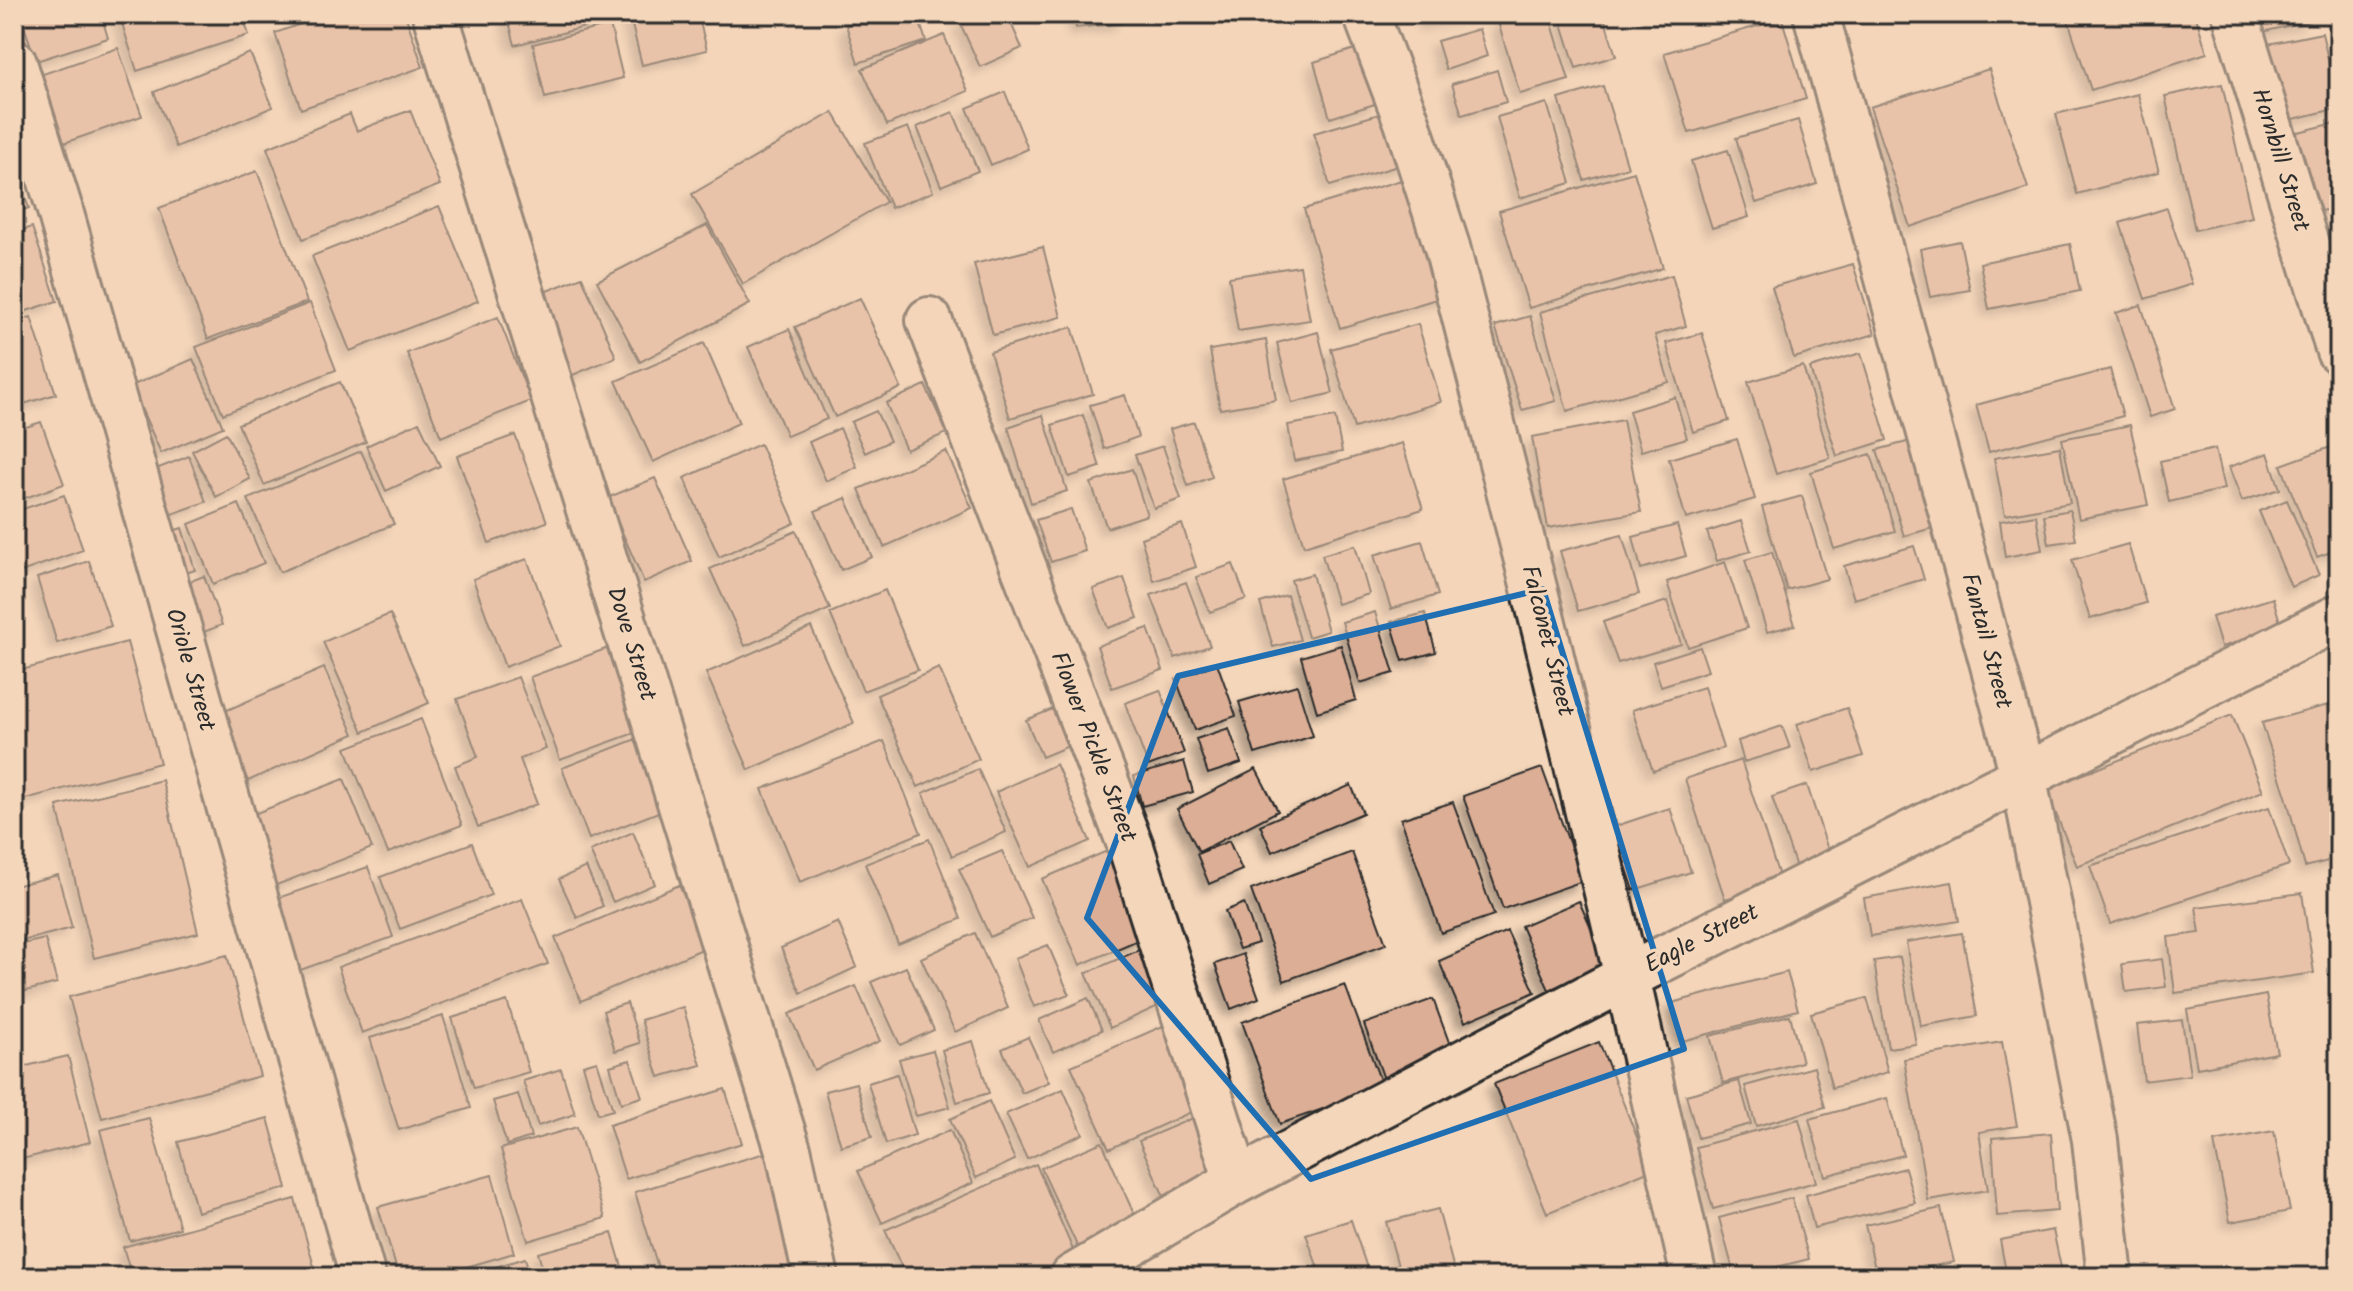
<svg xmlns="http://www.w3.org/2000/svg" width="2353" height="1291" font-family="Kalam,sans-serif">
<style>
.building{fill:#dcae95;stroke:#2b2b2b;stroke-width:2;filter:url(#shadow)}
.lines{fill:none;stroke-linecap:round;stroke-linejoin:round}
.minor-casing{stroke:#2b2b2b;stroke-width:50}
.minor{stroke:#f4d6ba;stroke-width:44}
.marked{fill:none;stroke:#1f6fb2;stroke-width:6;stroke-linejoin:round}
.labels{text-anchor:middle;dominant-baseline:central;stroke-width:7;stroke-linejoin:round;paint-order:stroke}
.street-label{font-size:24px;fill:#2b2b2b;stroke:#f4d6ba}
</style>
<defs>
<filter id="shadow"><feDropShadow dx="-7" dy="7" stdDeviation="4" flood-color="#0004"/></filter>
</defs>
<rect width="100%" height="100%" fill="#f4d6ba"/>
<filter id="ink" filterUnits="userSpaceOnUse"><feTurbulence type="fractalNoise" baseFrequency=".0125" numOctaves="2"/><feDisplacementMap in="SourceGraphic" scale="16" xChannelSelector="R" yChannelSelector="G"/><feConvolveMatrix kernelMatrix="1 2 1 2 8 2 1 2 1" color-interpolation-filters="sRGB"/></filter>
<g filter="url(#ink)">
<path class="building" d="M20,14H101L108,38L36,61Z
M119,14H242L249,35L137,71Z
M329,14H405L423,67L301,109L275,33Z
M507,14H590L593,25L515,45Z
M641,14H698L707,50L642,65L630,17Z
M879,14H917L926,41L858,63L846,25Z
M979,14H1007L1022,48L980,67L960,23Z
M1074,14H1121L1122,23L1076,28Z
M1424,14H1476L1426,23Z
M1525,14H1549L1569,80L1520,94L1498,22Z
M1559,14H1603L1616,56L1576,68Z
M2066,14H2195L2207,53L2091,90Z
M2250,14H2308L2309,21L2254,34Z
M1782,19L1806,99L1689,133L1664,53Z
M610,25L623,78L545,98L533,44Z
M1479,29L1487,56L1446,70L1437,41Z
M2322,33L2339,108L2281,122L2263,45Z
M944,35L968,91L887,125L862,69Z
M1361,47L1378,103L1330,118L1314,62Z
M118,48L142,116L64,143L40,75Z
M250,53L273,107L176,147L154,92Z
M1989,69L2028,188L1910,227L1870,107Z
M1497,70L1506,102L1462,115L1452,84Z
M2222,84L2252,217L2195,230L2165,96Z
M1603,86L1628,167L1584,180L1559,99Z
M1005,92L1028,149L991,165L967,108Z
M2138,94L2159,172L2077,194L2056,114Z
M1547,103L1571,183L1520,198L1497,117Z
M410,110L440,185L303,239L267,148L350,114L357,131Z
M1393,110L1408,163L1330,186L1314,133Z
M833,112L886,202L743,284L692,194Z
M953,112L978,171L941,186L917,127Z
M1798,120L1817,184L1756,203L1736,138Z
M2339,122V207L2311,213L2290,134Z
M908,127L933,192L891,208L865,143Z
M1728,150L1749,217L1712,228L1691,161Z
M14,166L29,208L14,213Z
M257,171L307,302L208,339L159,208Z
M1634,172L1663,268L1529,308L1499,211Z
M1418,175L1453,294L1340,328L1304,209Z
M439,206L478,301L350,351L312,256Z
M2167,208L2192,284L2145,299L2120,223Z
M707,225L750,304L640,362L597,281Z
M32,227L57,301L14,315V233Z
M2339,230V282L2310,238Z
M1960,241L1970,290L1930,297L1920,249Z
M2070,244L2080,291L1989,309L1980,263Z
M1043,247L1061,317L993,335L974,264Z
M1853,264L1875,334L1794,358L1772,287Z
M1300,266L1310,320L1238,331L1229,277Z
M1672,275L1686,326L1655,335L1669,382L1567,411L1540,312Z
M582,277L616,357L568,377L534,296Z
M860,298L901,388L835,417L795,327Z
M310,303L336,370L223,414L196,347Z
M2141,305L2175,409L2150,417L2116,313Z
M1530,316L1556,401L1522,410L1495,326Z
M31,317L56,394L14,407V322Z
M498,317L531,401L441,437L407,353Z
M1418,324L1441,402L1354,428L1331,349Z
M1072,327L1093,394L1010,418L990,352Z
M789,329L827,419L787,436L748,347Z
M1318,332L1333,393L1292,403L1277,343Z
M1702,333L1729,421L1693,432L1666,343Z
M1266,340L1276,400L1220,409L1210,350Z
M704,343L739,423L653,462L616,381Z
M1861,353L1887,440L1837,456L1810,368Z
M193,359L223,427L161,453L131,386Z
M1803,366L1830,458L1776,474L1748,382Z
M2110,369L2123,416L1989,452L1976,405Z
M340,382L366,442L264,485L238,424Z
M925,385L947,433L906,450L886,403Z
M1125,395L1138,437L1104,449L1090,405Z
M1675,397L1687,438L1641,451L1629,411Z
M876,411L890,441L865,453L851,422Z
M1043,415L1067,491L1031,503L1008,427Z
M1083,415L1100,467L1069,477L1052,425Z
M1335,417L1342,452L1294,461L1288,425Z
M1623,420L1641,512L1548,528L1532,437Z
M41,422L64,484L14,502V431Z
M419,422L440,466L386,491L366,446Z
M1194,422L1212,477L1188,486L1170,429Z
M2130,425L2148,505L2079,519L2062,439Z
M840,428L857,467L826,481L809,442Z
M226,433L250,479L216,497L192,451Z
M515,435L547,522L489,543L457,456Z
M1737,439L1755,499L1686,519L1669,459Z
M1918,439L1943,525L1904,536L1877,450Z
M1402,443L1423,509L1304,546L1283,479Z
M760,444L795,523L719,557L684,478Z
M2336,445L2339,453V549L2317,557L2281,465Z
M1163,446L1181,499L1154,508L1135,455Z
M2060,447L2070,503L2005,515L1994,458Z
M2215,449L2224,489L2169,502L2160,461Z
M361,451L394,524L280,572L248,499Z
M946,451L972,508L884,547L859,489Z
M2268,453L2280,489L2242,501L2229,467Z
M1871,454L1895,531L1834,549L1811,472Z
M189,456L206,502L169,515L151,471Z
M1132,469L1147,515L1107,528L1091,483Z
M655,478L692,561L644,582L607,498Z
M64,495L83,550L18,573L14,562V512Z
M1802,496L1827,579L1787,590L1762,507Z
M846,498L872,557L841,570L815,511Z
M2287,500L2319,575L2291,587L2259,511Z
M239,504L264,563L213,584L189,524Z
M1071,509L1085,551L1051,562L1036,520Z
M2070,510L2076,540L2049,544L2044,515Z
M2036,515L2042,550L2005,557L2000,521Z
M1741,521L1751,551L1717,561L1707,532Z
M1182,524L1196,567L1154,581L1141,538Z
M1677,525L1686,556L1641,569L1633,537Z
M182,528L195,570L171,578L157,536Z
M796,531L830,609L745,646L710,569Z
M1622,535L1639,594L1578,611L1560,551Z
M1422,541L1438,595L1391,609L1374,555Z
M2128,544L2146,603L2090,619L2072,560Z
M1355,545L1369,594L1337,604L1322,555Z
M1914,546L1924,579L1854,599L1844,566Z
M1772,552L1795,625L1767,632L1745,560Z
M527,559L560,646L505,667L473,579Z
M89,561L111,626L57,643L37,578Z
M1725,562L1747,628L1688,647L1667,582Z
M1233,564L1246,599L1210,612L1196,577Z
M1312,574L1328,631L1308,637L1291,580Z
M204,576L222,625L188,638L169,589Z
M1124,578L1138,618L1108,628L1093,589Z
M1186,582L1210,646L1175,658L1151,595Z
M885,590L918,670L863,691L830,613Z
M1287,595L1300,640L1273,647L1260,603Z
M2273,598L2282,629L2221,647L2212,617Z
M1667,601L1681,644L1618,663L1603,622Z
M1375,612L1394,673L1360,683L1342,622Z
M1425,613L1436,652L1403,661L1391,622Z
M390,614L429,703L363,732L323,642Z
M811,627L854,723L749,770L706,673Z
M1148,628L1163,670L1112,688L1097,646Z
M127,642L160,763L14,802V672Z
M1341,645L1356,700L1317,712L1301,657Z
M1700,647L1708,671L1661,686L1653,662Z
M608,648L640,731L560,760L530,677Z
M1217,663L1236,716L1195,730L1176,679Z
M324,668L354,734L248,781L218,714Z
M939,668L979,759L918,787L877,695Z
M518,677L546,749L520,759L537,804L478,827L455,766L478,757L457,699Z
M1297,685L1313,736L1255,754L1239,702Z
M1704,687L1723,748L1653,771L1632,710Z
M1160,690L1184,753L1148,766L1125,703Z
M2339,702V858L2305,867L2286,796L2262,723Z
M1055,708L1071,745L1042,757L1026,720Z
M1847,708L1863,756L1813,772L1797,724Z
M2232,715L2263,791L2077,866L2046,789Z
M421,719L462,825L388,853L346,748Z
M1782,726L1790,748L1744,762L1738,741Z
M1229,728L1241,763L1208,774L1196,739Z
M641,737L669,808L589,839L562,768Z
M884,741L921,833L800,882L762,789Z
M1741,760L1781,882L1725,899L1685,779Z
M1184,761L1193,792L1142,806L1134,776Z
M1056,764L1090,841L1030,867L996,792Z
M1542,768L1583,881L1503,909L1463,796Z
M978,769L1006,832L952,856L923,793Z
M1256,769L1278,811L1199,852L1177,809Z
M344,779L372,848L274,886L246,817Z
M162,780L198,933L94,958L57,806Z
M1351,785L1363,813L1272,852L1260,825Z
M1807,785L1830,856L1796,867L1772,797Z
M1453,802L1494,915L1441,933L1401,819Z
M2269,807L2289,865L2110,924L2090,866Z
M1670,808L1691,872L1634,890L1613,827Z
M633,832L655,884L613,902L590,851Z
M929,839L961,919L898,944L865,864Z
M1229,841L1242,870L1209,884L1197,854Z
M472,843L491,895L400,929L380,877Z
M1002,851L1032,918L990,937L959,869Z
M1107,851L1145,937L1080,965L1042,879Z
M1352,852L1386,944L1284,981L1251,890Z
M368,867L393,937L292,973L266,902Z
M586,867L603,906L577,918L559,879Z
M58,875L72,928L22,941L14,908V886Z
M1952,882L1959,921L1870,936L1864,898Z
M679,885L707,947L581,1001L555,938Z
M2302,893L2314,973L2175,993L2168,937L2200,933L2196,907Z
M522,899L548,964L362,1033L338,967Z
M1579,901L1607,965L1549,990L1521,926Z
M1244,903L1258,943L1239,949L1225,911Z
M838,922L857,967L801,993L781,948Z
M1507,931L1535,992L1465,1022L1439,961Z
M975,933L1008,1008L955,1032L921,958Z
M1962,933L1977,1016L1921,1026L1906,942Z
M45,939L57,983L14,994V946Z
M1048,945L1069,994L1034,1007L1015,958Z
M1141,949L1165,1003L1110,1028L1086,973Z
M1243,954L1259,998L1231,1009L1215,964Z
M227,955L260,1076L102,1118L69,997Z
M1900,957L1916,1044L1888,1048L1874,961Z
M2162,959L2166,987L2126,992L2122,964Z
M906,967L934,1030L900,1045L871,982Z
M1787,972L1798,1010L1682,1041L1672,1003Z
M1345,985L1383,1088L1280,1124L1242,1022Z
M856,986L880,1041L814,1070L789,1014Z
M2266,995L2277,1053L2197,1068L2187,1010Z
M1088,998L1102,1030L1053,1052L1039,1020Z
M1867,998L1888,1072L1832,1088L1811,1013Z
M1433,999L1453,1053L1384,1079L1364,1024Z
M507,1001L529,1072L474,1088L452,1018Z
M627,1003L640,1043L615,1051L603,1011Z
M683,1007L701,1065L659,1077L641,1020Z
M1790,1015L1802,1062L1723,1083L1710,1036Z
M443,1016L471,1108L399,1130L370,1038Z
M2182,1020L2190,1075L2144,1081L2137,1025Z
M1172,1022L1209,1104L1109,1149L1071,1066Z
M1028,1037L1049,1082L1022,1093L1002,1049Z
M973,1041L989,1093L957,1102L942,1050Z
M1599,1042L1650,1170L1547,1213L1494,1084Z
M2002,1042L2017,1126L1979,1132L1988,1190L1928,1200L1904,1059Z
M933,1050L950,1107L916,1116L899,1059Z
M68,1056L90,1142L14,1161V1069Z
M630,1060L642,1097L621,1103L610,1066Z
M597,1061L613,1110L598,1114L583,1065Z
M1814,1067L1825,1107L1756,1126L1745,1086Z
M561,1069L575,1114L538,1126L523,1081Z
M897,1074L915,1135L886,1144L868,1083Z
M1739,1081L1751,1124L1698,1138L1686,1095Z
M856,1083L872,1137L841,1146L825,1091Z
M725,1089L742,1143L626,1179L609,1125Z
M1063,1089L1083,1134L1027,1159L1006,1114Z
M518,1094L531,1137L507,1145L493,1101Z
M1887,1098L1903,1155L1825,1176L1809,1119Z
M989,1101L1015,1160L976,1178L950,1119Z
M1200,1115L1230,1183L1170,1210L1139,1141Z
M149,1118L180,1228L130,1241L100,1130Z
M268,1118L287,1188L197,1212L178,1142Z
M1799,1119L1816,1182L1713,1209L1696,1147Z
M577,1127L605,1218L528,1241L501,1149Z
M950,1130L973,1183L882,1223L858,1171Z
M2274,1131L2290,1211L2230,1222L2214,1142Z
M2051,1133L2057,1211L1997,1216L1992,1138Z
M1102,1142L1138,1223L1079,1250L1041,1168Z
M765,1153L804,1277H661L635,1192Z
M1036,1164L1076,1257L1030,1277H906L885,1230Z
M1905,1168L1915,1203L1814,1228L1806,1195Z
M492,1175L514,1253L432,1277H399L378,1207Z
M1792,1198L1809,1259L1735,1277L1719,1218Z
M295,1199L317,1277H132L123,1247Z
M1941,1208L1954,1262L1877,1277L1865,1225Z
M1438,1209L1456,1277H1401L1386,1222Z
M1351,1220L1370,1277H1321L1306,1234Z
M2053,1230L2063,1277H2007L2000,1240Z
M612,1233L625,1277H545L538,1253Z
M525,1258L531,1277H461Z
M2339,1265V1277H2302Z
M2220,1271L2221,1277H2184V1273Z"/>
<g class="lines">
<g class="minor-casing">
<path id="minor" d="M435,14L789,1153L816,1277
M1366,14L1407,122L1447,247L1545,631L1627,977L1694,1277
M1816,14L2023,775L2095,1140L2110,1277
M2235,14L2339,351
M14,63L59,207L363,1277
M929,320L1131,847L1237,1181
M1073,1277L1237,1181L1627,977L2339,617"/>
</g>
<use href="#minor" class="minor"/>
</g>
</g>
<path d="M0 0H2353V1291H0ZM1543,589L1684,1049L1311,1179L1087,918L1178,676Z" fill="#f4d6ba" fill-opacity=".55" fill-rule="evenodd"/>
<path class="marked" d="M1543,589L1684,1049L1311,1179L1087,918L1178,676Z"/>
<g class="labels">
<g class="street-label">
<text transform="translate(2280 160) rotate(73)">Hornbill Street</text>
<text transform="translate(1547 641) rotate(76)">Falconet Street</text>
<text transform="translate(1986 641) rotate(75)">Fantail Street</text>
<text transform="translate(631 644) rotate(73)">Dove Street</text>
<text transform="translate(190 670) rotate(74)">Oriole Street</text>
<text transform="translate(1093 747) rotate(69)">Flower Pickle Street</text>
<text transform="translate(1702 939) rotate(-27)">Eagle Street</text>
</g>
</g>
<rect width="2353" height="1291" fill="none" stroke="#f4d6ba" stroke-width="48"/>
<rect x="24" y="24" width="2305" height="1243" fill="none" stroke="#2b2b2b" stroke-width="3" filter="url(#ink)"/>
</svg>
